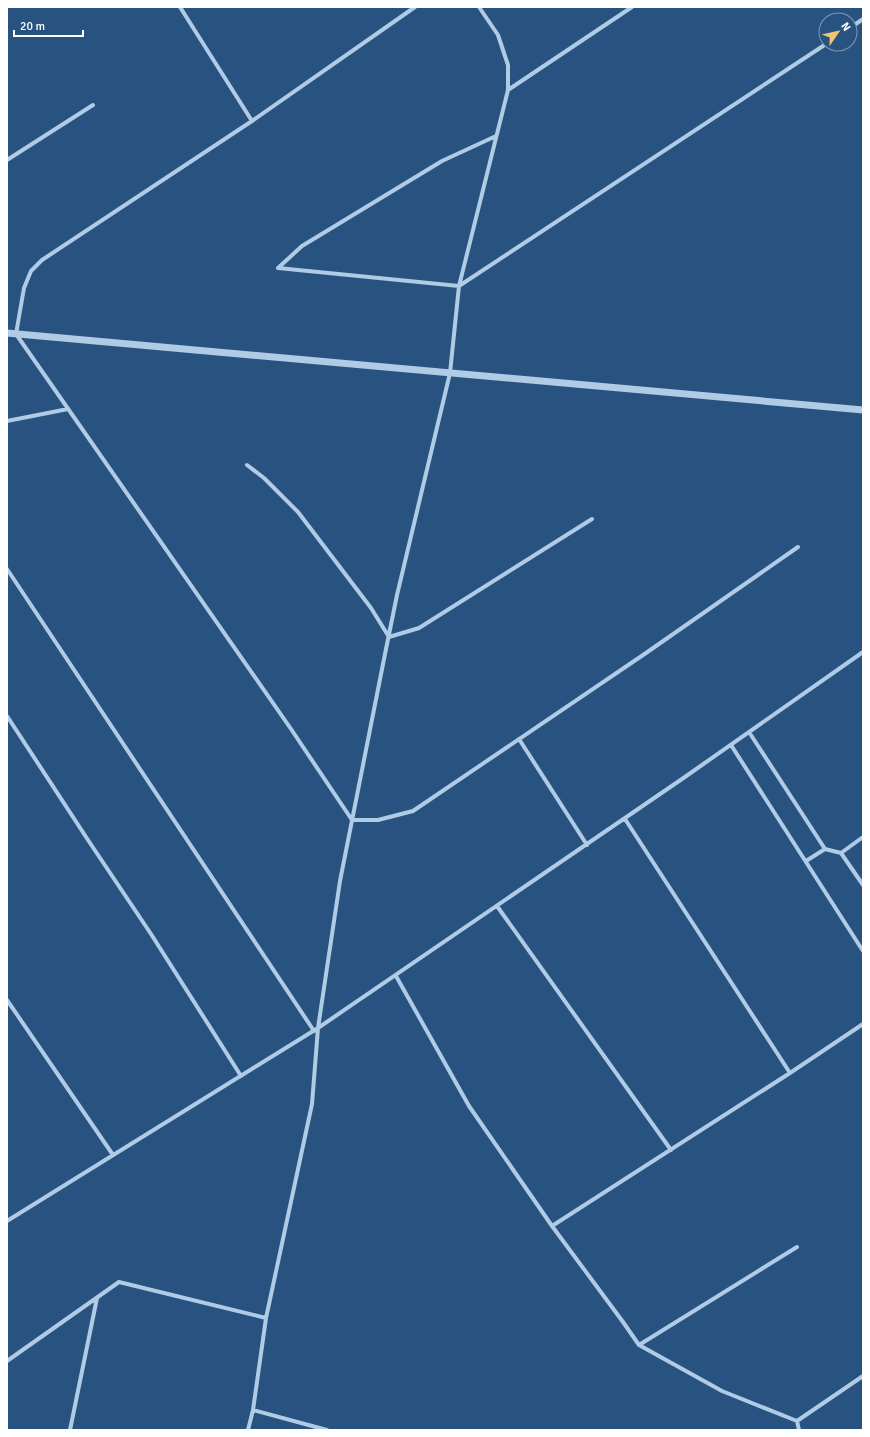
<svg xmlns="http://www.w3.org/2000/svg" width="870" height="1437" font-family="Signika,sans-serif">
<style>
.lines{fill:none;stroke-linecap:round;stroke-linejoin:round}
.minor{stroke:#afcbe6;stroke-width:4}
.tertiary{stroke:#afcbe6;stroke-width:7}
</style>
<rect width="100%" height="100%" fill="#285380"/>
<g class="lines">
<path class="minor" d="M180,7L252,121
M850,28L863,19
M508,90L632,7
M7,160L93,105
M278,268L459,286L826,44
M278,268L302,246L442,161L496,136
M7,421L68,409
M247,465L264,478L298,512L371,608L389,637L419,628L592,519
M7,569L314,1031
M7,716L88,840L151,934L241,1076
M749,732L825,849L841,853L863,837
M519,739L587,845
M731,745L863,951
M625,819L790,1073
M352,820L291,729L16,334L24,288L31,271L42,260L252,121L415,7
M352,820H378L413,811L646,653L798,547
M841,853L863,885
M806,861L825,849
M497,906L671,1150
M396,976L469,1106L552,1226L623,1322L639,1345L722,1391L797,1421L863,1376
M7,1000L113,1155
M7,1221L318,1028L340,881L385,654L397,595L450,373L459,286L508,90V65L498,35L479,7
M552,1226L790,1073L863,1024
M639,1345L797,1247
M7,1361L119,1282L266,1318
M253,1410L266,1318L312,1104L318,1028L682,779L863,652
M797,1421L799,1430
M70,1430L97,1298
M248,1430L253,1410L327,1430"/>
<path class="tertiary" d="M7,333L863,410"/>
</g>
<rect width="870" height="1437" fill="none" stroke="#ffffff" stroke-width="16"/>
<g transform="translate(838 32) rotate(56)"><circle r="19" fill="#285380" stroke="#7e98b3"/>
<path d="M0-3L7 15L0 10L-7 15Z" fill="#edc576"/>
<text y="-6" font-size="11" font-weight="bold" text-anchor="middle" fill="#ffffff">N</text>
</g>
<path d="M14 30v6h69v-6" fill="none" stroke="#ffffff" stroke-width="2"/>
<text x="20" y="30" font-size="12" fill="#ffffff" stroke="#285380" stroke-width="3" paint-order="stroke">20 m</text>
</svg>
